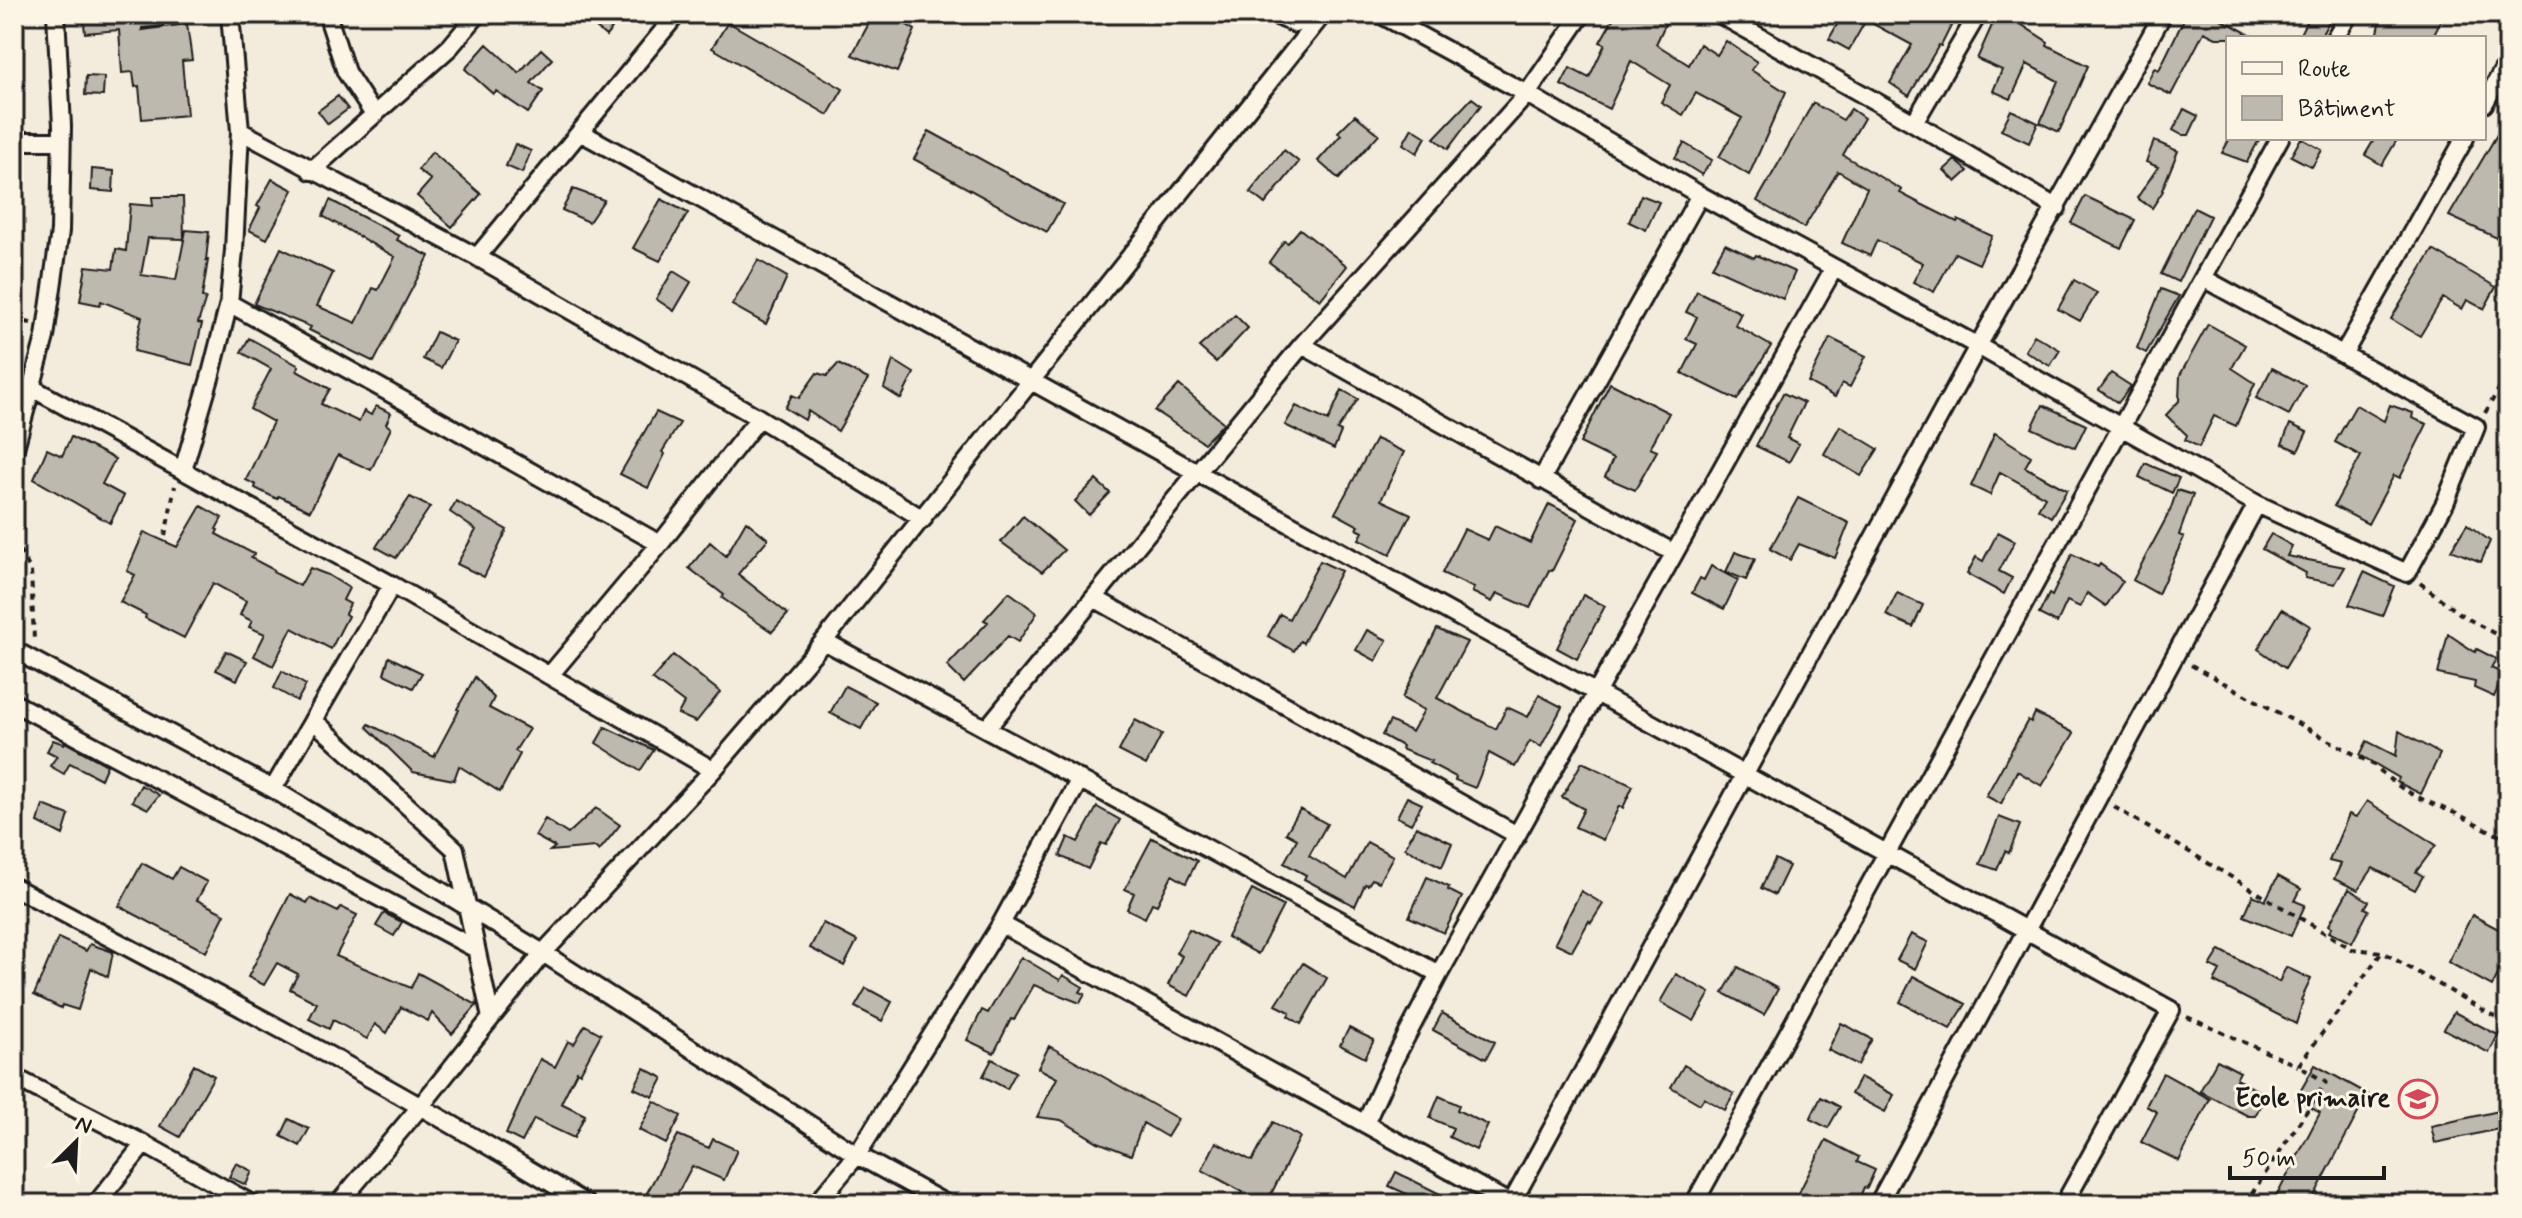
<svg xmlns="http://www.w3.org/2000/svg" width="2522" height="1218" font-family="Mynerve,sans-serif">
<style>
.building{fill:#beb9ae;stroke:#1c1c1c;stroke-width:2}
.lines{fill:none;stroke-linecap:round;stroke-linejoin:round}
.lane-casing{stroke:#1c1c1c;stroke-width:14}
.street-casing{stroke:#1c1c1c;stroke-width:22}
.path{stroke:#1c1c1c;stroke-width:4;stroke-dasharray:6 6;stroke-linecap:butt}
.lane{stroke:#fcf5e5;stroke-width:8}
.street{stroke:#fcf5e5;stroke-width:16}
.labels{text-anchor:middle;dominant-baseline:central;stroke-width:6;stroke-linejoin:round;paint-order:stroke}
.poi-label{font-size:26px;font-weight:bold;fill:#1c1c1c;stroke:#fcf5e5;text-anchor:end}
</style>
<rect width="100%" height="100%" fill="#f3ecdd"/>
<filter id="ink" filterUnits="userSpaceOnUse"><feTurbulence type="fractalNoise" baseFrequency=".0125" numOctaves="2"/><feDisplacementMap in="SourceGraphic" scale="16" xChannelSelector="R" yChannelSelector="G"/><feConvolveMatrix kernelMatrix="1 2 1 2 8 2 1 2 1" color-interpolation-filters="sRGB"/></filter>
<g filter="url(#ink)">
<path class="building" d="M83,14H163V26L142,28V30L187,24L192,60L182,61L187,115L142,119L139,86L135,87L133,72L122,73L119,30L85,33Z
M579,14H624L606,36Z
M874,14H889L915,30L897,72L852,55Z
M1616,14H1670L1656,44L1689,65L1700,44L1717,55L1726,41L1757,62L1751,70L1786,92L1749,175L1719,157L1742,118L1696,93L1683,115L1661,102L1670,85L1631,61L1609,109L1561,85L1570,68L1589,78L1605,44L1600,42Z
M1843,14H1921L1930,19L1938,14L1953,22L1941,46L1939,45L1909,96L1890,83L1912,45L1866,20L1849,50L1829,39Z
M1997,14H2016L2013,19L2048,42L2047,45L2088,66L2059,132L2040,123L2058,81L2027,64L2011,99L1993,91L2002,70L1977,59Z
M2174,14H2212L2256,38H2216L2204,32L2171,95L2147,83L2154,68L2159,70L2183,21Z
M2310,14H2333L2320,38H2298Z
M2382,14H2444L2432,38H2387L2378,33Z
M728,22L843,89L828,115L712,48Z
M487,44L519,73L541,49L552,59L531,83L543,91L528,113L496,91L493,94L465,69Z
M86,76L104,77L103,96L85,95Z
M338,96L348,109L328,124L318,111Z
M1472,98L1481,105L1448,149L1434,138Z
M1813,103L1843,120L1851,109L1864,118L1843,155L1902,190L1900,193L1921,204L1957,222L1958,220L1992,236L1979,264L1955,253L1934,292L1913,282L1923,263L1877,240L1870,256L1842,243L1867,188L1838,171L1804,228L1757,201Z
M2184,109L2198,116L2189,135H2182L2173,130Z
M2011,110L2038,123L2029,143L2001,130Z
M1355,115L1379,134L1339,179L1318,161L1341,135L1338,132Z
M2508,116V243L2449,216Z
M1412,128L1426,137L1417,153L1403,144Z
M929,131L1063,204L1047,232L914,159Z
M2230,138H2260L2247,162L2222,153Z
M2301,138L2322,150L2312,167L2291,156Z
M2375,138H2398L2382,165L2365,155Z
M2154,141L2178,151L2162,190L2163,191L2152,208L2137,198L2158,167L2146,162Z
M1684,143L1712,160L1702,175L1675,158Z
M515,144L531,151L522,173L506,166Z
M1284,150L1299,162L1265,204L1250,192Z
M432,152L481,194L452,227L417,196L431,180L418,170Z
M1955,160L1968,171L1956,182L1944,170Z
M92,169L114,171L113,192L91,190Z
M272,179L293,190L267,239L249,230L260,208L257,206Z
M573,189L604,200L589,222L562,210Z
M1641,195L1659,202L1646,230L1629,222Z
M2085,196L2135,220L2121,248L2071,223Z
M152,197H183L184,239L148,238L141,275L176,280L186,230L209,232L206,260H208L202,297L206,298L198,323L202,324L192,365L134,351L142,317L101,301L100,305L80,301L86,266L113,269L116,249L126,251L130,204L153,206Z
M661,199L688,213L660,261L633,248Z
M330,200L399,236L397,240L429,256L374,362L309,330L311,327L254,304L281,248L333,273L317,306L356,323L373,288L378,290L395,257L323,216Z
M2194,208L2210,216L2178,282L2161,274Z
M1300,229L1347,266L1320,300L1269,262L1284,241L1288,243Z
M1725,244L1754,258L1756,255L1795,272L1783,299L1712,267Z
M2433,250L2496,287L2484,309L2467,300L2462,309L2443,298L2420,336L2391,319Z
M758,260L787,277L766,324L732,305Z
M673,271L691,282L674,311L656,299Z
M2074,280L2097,293L2080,321L2058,309Z
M2161,289L2179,296L2146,353L2137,348Z
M1697,291L1741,313L1735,325L1771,346L1737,400L1682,373L1697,344L1686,339L1697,317L1686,312Z
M1235,315L1248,328L1216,362L1199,347Z
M2208,324L2245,345L2232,368L2255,383L2236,426L2214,416L2199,447L2185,440L2187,435L2166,415L2179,401L2180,375Z
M436,332L455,341L441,368L423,359Z
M2034,335L2060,350L2050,366L2025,351Z
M249,338L299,366L297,371L330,389L321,404L359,422L364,411L371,415L376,406L391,413L386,424L391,428L371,470L338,455L310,511L279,496L277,499L255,488L256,485L246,480L273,422L250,409L271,369L241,352Z
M1830,338L1866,356L1850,387L1842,383L1835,397L1808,382Z
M893,360L914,373L901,399L884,388Z
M838,364L868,379L838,431L808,411L805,420L785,408L792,395L799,398L817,373L827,376Z
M2272,368L2305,385L2289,415L2256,398Z
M2111,373L2131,386L2118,403L2099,390Z
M1610,383L1669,413L1650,448L1657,451L1635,490L1605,477L1613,459L1580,443Z
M1179,385L1224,423L1204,443L1155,411Z
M1342,390L1358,399L1337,430L1341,432L1334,449L1285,425L1296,406L1328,421Z
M1783,393L1804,403L1787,438L1799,444L1789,462L1756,446Z
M2043,405L2086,425L2075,448L2032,428Z
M2356,405L2384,421L2390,405L2413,413L2412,418L2427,424L2400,478L2394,475L2368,524L2334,506L2361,456L2335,442Z
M656,412L680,423L662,452L665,454L648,488L620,474Z
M2290,424L2307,432L2298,451L2282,444Z
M1840,426L1878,449L1861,476L1824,454Z
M1995,433L2031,456L2025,467L2067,490L2051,517L2038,509L2045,497L2000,472L1990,495L1971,486Z
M71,437L115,459L102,484L124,496L110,523L34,479L47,449L62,456Z
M1376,439L1404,452L1381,500L1411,514L1390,555L1359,539L1363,532L1357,529L1359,526L1335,513Z
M2145,463L2179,478L2172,493L2139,477Z
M1096,480L1110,493L1089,515L1075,501Z
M2177,490L2193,495L2179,535L2184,537L2158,594L2133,580L2170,511Z
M410,497L430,507L396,558L376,547Z
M1798,498L1849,523L1835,558L1799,544L1790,560L1770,549Z
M456,501L507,530L484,577L457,564L476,530L450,512Z
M1549,504L1578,519L1552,571L1549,570L1530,608L1497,593L1492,602L1472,592L1474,588L1442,573L1464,529L1488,540L1495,526L1530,543Z
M201,506L222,518L216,529L218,530L216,534L254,554L251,558L274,570L273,572L300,586L310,568L328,575L349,588L343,600L350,604L345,614L348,616L331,649L292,628L273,666L254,656L265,634L249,627L252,621L240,615L246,601L213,583L184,638L145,618L146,615L120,602L135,575L127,571L144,532L177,547Z
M1023,516L1064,550L1042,572L1001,542Z
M746,521L768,539L738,574L788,614L772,632L722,598L724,595L689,568L710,542L726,556Z
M2467,524L2490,541L2481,562L2451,550Z
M1998,532L2015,541L1999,571L2012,578L2004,594L1967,574L1976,557L1983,561Z
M2271,534L2292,546L2287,556L2345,567L2335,584L2305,578L2306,573L2262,549Z
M1735,552L1755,559L1746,580L1726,572Z
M2072,554L2098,567L2100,564L2123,581L2106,606L2087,593L2080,607L2067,601L2057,623L2039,614L2049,594L2052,596Z
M1320,561L1341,571L1303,643L1300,641L1294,651L1268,636L1280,614L1289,619Z
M1711,566L1738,580L1724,609L1692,593L1700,578L1704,580Z
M2364,572L2394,586L2382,616L2349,605Z
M1009,592L1037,613L1018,642L1008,636L964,683L947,666L988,622L984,620Z
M1897,593L1923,605L1913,627L1886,615Z
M1583,595L1605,606L1577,659L1557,648Z
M2282,609L2310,626L2285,668L2258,649Z
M1437,629L1467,642L1437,698L1496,729L1507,707L1528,717L1539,695L1562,707L1541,747L1530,741L1515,767L1489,753L1475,788L1455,780L1456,777L1429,763L1431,761L1401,749L1402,746L1382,735L1390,721L1412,732L1424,710L1402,698Z
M1367,630L1387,640L1376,661L1356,650Z
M2448,634L2475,652L2477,649L2496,659L2491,668L2504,674L2494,697L2474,688L2475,682L2438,674Z
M226,651L247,661L237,680L216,670Z
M673,655L720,692L696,722L678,714L684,703L652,679Z
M389,657L422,673L413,688L384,674Z
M282,671L306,685L297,701L274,688Z
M475,677L494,698L489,708L529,729L515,751L520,754L500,792L459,766L454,780L413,772L367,727L369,724L434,757L459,710L457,709Z
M845,686L876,702L861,729L830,713Z
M2035,713L2074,733L2042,786L2017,771L2001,804L1986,796L2028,720L2031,722Z
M1135,720L1162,734L1146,765L1119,751Z
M605,727L654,750L640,771L596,743Z
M2399,731L2440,754L2421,794L2397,782L2399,778L2360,755L2367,741L2396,756Z
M53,740L64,744L65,742L107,765L101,779L70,763L64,774L50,766L57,756L47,751Z
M1582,762L1633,786L1623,808L1619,806L1603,840L1575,827L1584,809L1562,797Z
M141,785L159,795L148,809L132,801Z
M1407,797L1422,804L1411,824L1397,817Z
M2367,801L2436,845L2416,872L2423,876L2415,890L2373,868L2358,890L2334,879L2341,864L2329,861L2349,814L2356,817Z
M43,805L69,815L63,835L38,822Z
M1097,807L1120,820L1106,845L1101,843L1088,869L1060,856L1068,837L1078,842Z
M596,808L620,825L599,851L595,847L550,851L555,847L535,836L545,819L568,834Z
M1300,809L1327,824L1309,856L1347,879L1367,842L1393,856L1379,882L1372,879L1368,885L1365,884L1355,906L1304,879L1306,875L1284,863L1297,839L1286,833Z
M1999,817L2020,825L2009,853L2005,851L1997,870L1980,864Z
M1416,826L1452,843L1442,867L1405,848Z
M1152,838L1197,861L1186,883L1172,875L1157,905L1152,903L1145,918L1127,909L1134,893L1125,889Z
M1775,859L1789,866L1775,895L1761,888Z
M142,863L172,879L179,867L207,882L197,900L225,914L206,952L119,906Z
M2278,876L2301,889L2295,901L2305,905L2291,936L2244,916L2253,895L2265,901Z
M1427,877L1449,887L1448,890L1462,897L1444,933L1409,917Z
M2349,889L2369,901L2365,908L2369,910L2352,943L2329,932L2332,927L2329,925Z
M1252,890L1283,906L1258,954L1227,937Z
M1581,891L1603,904L1591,923L1589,921L1572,951L1555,943Z
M290,894L307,903L310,898L338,912L341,907L357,915L336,956L411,988L418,973L477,1005L452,1034L432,1013L428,1021L401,1007L387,1033L375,1024L367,1039L333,1020L329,1029L309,1019L317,1003L290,989L298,974L277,963L264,985L248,977Z
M384,913L402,922L394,936L376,926Z
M2472,915L2508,934V956L2492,986L2448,962Z
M823,923L857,941L844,966L810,948Z
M1189,929L1217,943L1189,996L1168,985L1182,956L1176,953Z
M1911,934L1928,942L1915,969L1897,960Z
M58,938L86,951L90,944L113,952L108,977L91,968L78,1010L62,1005L61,1008L34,995Z
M2220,950L2279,982L2286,967L2311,979L2301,1000L2303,1001L2296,1024L2214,982L2220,971L2210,966Z
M1021,957L1060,980L1063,975L1083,987L1080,992L1085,994L1080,1003L1034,985L1014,1020L1011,1019L994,1053L967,1040L982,1010L988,1013Z
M1303,963L1327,978L1301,1024L1288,1016L1290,1012L1276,1005Z
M1738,967L1778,989L1764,1015L1723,993Z
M1676,974L1710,993L1694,1021L1660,1002Z
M1913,976L1966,1004L1950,1029L1900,1002Z
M866,988L892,1002L882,1021L855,1007Z
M2454,1012L2498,1035L2489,1053L2444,1029Z
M1442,1013L1495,1042L1486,1059L1433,1030Z
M1841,1023L1872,1039L1858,1065L1828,1050Z
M585,1025L601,1034L580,1073L577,1071L561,1103L585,1115L574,1138L534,1119L522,1142L506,1134L540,1059L555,1067L568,1041L574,1044Z
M1349,1028L1374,1040L1365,1058L1340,1045Z
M1049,1046L1178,1119L1167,1137L1143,1123L1131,1155L1098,1142L1061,1120L1037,1117L1057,1078L1038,1068Z
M992,1059L1016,1072L1007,1089L983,1076Z
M2217,1060L2240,1072L2236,1079L2266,1095L2255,1116H2248L2200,1091Z
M194,1065L214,1076L180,1137L160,1126Z
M1684,1065L1734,1094L1725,1110L1704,1098L1700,1104L1671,1087Z
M2315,1065L2368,1094L2310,1204H2288L2276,1197L2320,1113L2296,1099Z
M644,1068L663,1078L653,1097L634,1088Z
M2163,1073L2210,1099L2179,1161L2141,1142L2157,1112L2146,1106Z
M1860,1077L1894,1095L1885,1112L1851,1094Z
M1439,1096L1459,1105L1457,1110L1488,1125L1476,1150L1449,1137L1453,1128L1430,1118Z
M1821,1097L1840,1107L1828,1128L1810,1119Z
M654,1101L681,1116L666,1144L639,1130Z
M2508,1109V1127L2435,1143L2431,1126Z
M289,1119L309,1129L300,1146L281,1136Z
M1273,1122L1300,1137L1266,1204H1236L1243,1192L1202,1170L1216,1142L1252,1161Z
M678,1135L709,1148L713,1139L737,1150L724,1180L692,1166L672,1204H641Z
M1826,1140L1859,1157L1857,1162L1875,1170L1867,1188L1864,1187L1857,1204H1841L1823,1196L1818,1204H1793Z
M236,1163L252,1171L246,1185L229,1177Z
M1396,1172L1444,1196L1440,1204H1429L1389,1186Z"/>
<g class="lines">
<g class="lane-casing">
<path id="lane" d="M1263,14L1295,28L1313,22"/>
</g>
<g class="street-casing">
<path id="street" d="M327,14L346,72L374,115
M1380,14L1527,94L1700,195L1978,346L2257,504L2407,573L2445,503L2476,427L2203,278
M1719,14L1914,123L2057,208
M2335,38L2349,14
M2484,104L2508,61
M1914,123L1978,14
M240,131L477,257L759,418L923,519
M580,132L2171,1010L2064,1204
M14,141H61
M311,171L450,47L478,14
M477,257L677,14
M229,303L660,544
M1302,345L1674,553
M2344,353L2465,138
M32,388L392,585L713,770
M14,452L45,337L60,231L62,126L56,14
M183,470L210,378L229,303L234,250L240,131L230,14
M1541,480L1700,195
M1094,598L1517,835
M824,641L1439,974
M14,650L273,789L543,953L857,1155L946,1204
M550,675L660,544L759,418
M14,703L476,949
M313,720L455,849L491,1018
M987,728L1302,345L1527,94L1582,14
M273,789L392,585
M14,887C207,989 400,1090 586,1204
M1001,924L1511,1204
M14,1077L144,1144L252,1204
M1365,1124L1395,1058L1439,974L1834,268
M96,1204L144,1144
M338,1204L420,1107L543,953L713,770L824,641L1323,14
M816,1204L857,1155L1001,924L1080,779
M1511,1204L1978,346L2163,14
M1694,1204L2280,138
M1878,1204L2257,504"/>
</g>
<path class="path" d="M14,320L31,323
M2485,413L2508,373
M165,536L175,486
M14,540L31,571L34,640
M2420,583L2463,616L2508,641
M14,615L20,635
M2191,665L2376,766C2399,792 2426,801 2457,814C2474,822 2491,832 2508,840
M2114,807L2352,949L2382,952L2508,1024
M2187,1017L2298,1066
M2245,1204L2326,1082L2298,1066L2382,952
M2503,1204L2508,1191"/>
<use href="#lane" class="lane"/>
<use href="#street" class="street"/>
</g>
</g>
<defs>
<g id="school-ring" transform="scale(2)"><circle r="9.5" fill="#fcf5e5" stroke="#d1495b" stroke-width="1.5"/><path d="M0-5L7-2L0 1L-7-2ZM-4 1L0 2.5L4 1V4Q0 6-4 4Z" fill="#d1495b"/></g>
</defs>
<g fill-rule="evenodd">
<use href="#school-ring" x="2418" y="1099"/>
</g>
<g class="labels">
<g class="poi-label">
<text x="2390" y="1099">Ecole primaire</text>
</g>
</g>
<rect width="2522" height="1218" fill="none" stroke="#fcf5e5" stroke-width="48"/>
<rect x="24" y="24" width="2474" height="1170" fill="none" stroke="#1c1c1c" stroke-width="3" filter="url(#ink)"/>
<rect x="2226" y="36" width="260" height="104" fill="#fcf5e5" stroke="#a29e95" stroke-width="2"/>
<rect x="2242" y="62" width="40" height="12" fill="#fcf5e5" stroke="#a29e95" stroke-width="2"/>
<text x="2298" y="76" font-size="24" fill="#1c1c1c">Route</text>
<rect x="2242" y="96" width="40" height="24" fill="#beb9ae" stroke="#a29e95" stroke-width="2"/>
<text x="2298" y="116" font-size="24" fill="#1c1c1c">Bâtiment</text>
<g transform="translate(76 1142) rotate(24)" stroke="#fcf5e5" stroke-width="6" paint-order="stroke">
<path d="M0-6L14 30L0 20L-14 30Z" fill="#1c1c1c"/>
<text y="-12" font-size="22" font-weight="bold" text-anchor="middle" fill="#1c1c1c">N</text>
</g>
<path d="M2230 1166v12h154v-12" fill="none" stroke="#1c1c1c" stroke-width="4"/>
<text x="2242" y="1166" font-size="24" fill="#1c1c1c" stroke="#fcf5e5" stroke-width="6" paint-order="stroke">50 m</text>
</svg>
